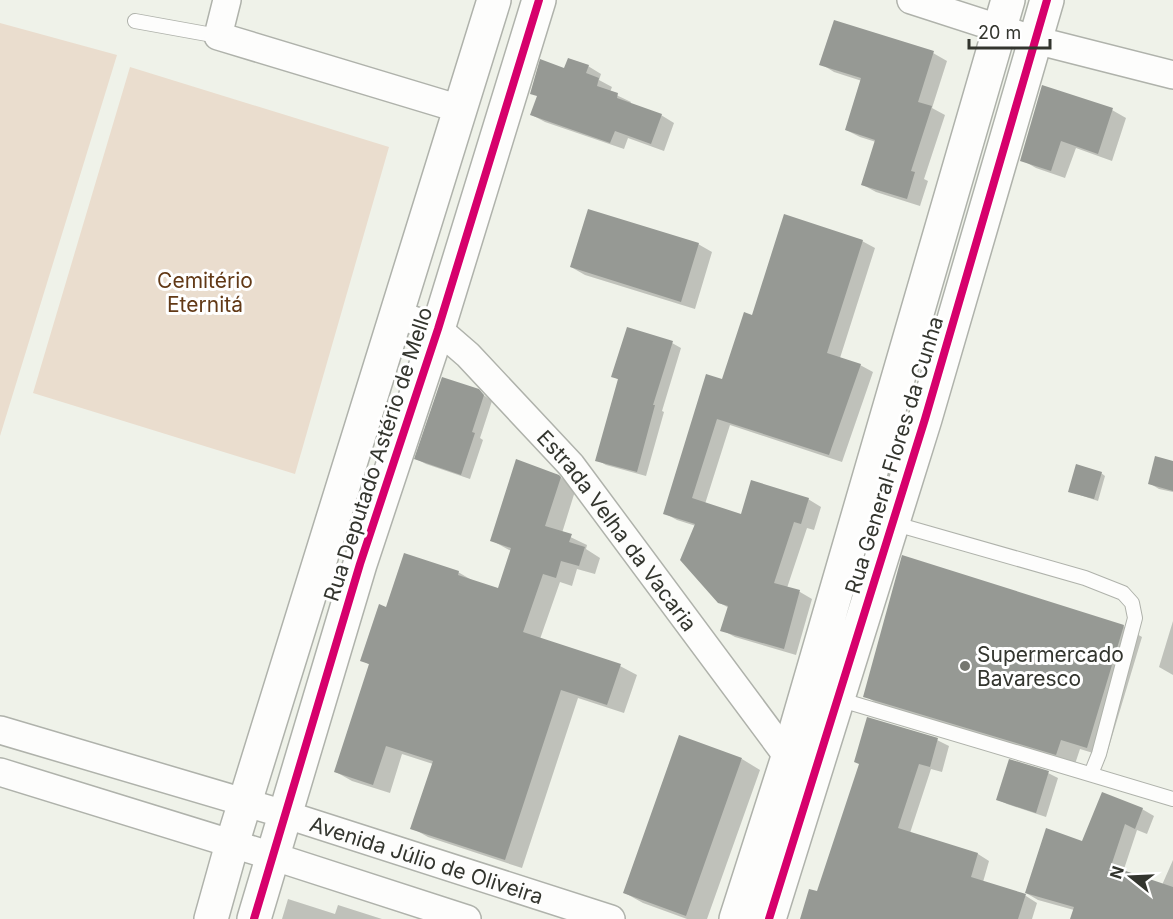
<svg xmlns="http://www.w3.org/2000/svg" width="1173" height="919" font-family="Inter,sans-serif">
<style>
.green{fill:#eaddce}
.shadow{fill:#0003}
.building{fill:#969994}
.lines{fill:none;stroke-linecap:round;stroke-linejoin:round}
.lane-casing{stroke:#afb2ab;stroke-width:16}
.street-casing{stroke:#afb2ab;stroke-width:30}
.secondary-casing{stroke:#afb2ab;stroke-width:36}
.lane{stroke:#fdfdfc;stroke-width:14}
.street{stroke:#fdfdfc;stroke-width:27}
.secondary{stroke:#fdfdfc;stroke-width:33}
.cycleway-casing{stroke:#fff;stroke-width:11}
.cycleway{stroke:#d6006c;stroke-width:8}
.poi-dot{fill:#75776f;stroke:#fff;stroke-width:2}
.labels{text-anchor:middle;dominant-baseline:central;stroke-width:6;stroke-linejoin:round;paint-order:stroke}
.park-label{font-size:21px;fill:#623916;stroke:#fff}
.street-label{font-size:21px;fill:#33352e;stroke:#fff}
.poi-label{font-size:21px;fill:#33352e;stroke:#fff;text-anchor:start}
</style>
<rect width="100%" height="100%" fill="#eff2e9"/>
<path class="green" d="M0,23L117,55L0,436Z
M130,67L389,147L295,474L33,393Z"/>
<path class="shadow" d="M933,53L947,61L932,108L945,115L924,179L928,181L920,206L876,192L863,185L876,142L860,137L846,130L862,81L834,72L821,64Z
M588,66L601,74L599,80L612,87L610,92L631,102L630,104L661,115L674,123L664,151L628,138L624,149L545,122L532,115L565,70Z
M1043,87L1112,110L1126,118L1112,161L1076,148L1065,178L1036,168L1022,160Z
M862,241L875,248L840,358L860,365L873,372L842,462L730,425L705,504L742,516L808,499L821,507L814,530L807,528L787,588L800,592L812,599L796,655L735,637L722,630L729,608L718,602L696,526L677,520L664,513L753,317Z
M698,244L712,252L695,309L585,275L571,267Z
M672,343L681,348L662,411L664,412L646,476L606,465L597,460L619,380L613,376Z
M478,391L492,401L480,438L483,440L470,479L426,464L416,459Z
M1173,462V492L1159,489L1149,483Z
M1101,473L1105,476L1098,501L1074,493Z
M556,474L576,488L562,533L587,545L586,549L600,558L595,574L577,569L572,586L560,582L540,639L620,666L637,675L624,713L578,698L522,868L428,837L412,828L433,764L402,754L390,793L352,781L336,772L370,665L362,660L387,609L458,572L475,582L499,590L511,551L491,540Z
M1173,621V675L1159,667Z
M1123,626L1142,637L1106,757L1080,749L1075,764L883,707L865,696Z
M937,740L949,746L942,772L931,769L910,833L978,854L989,861L983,882L1026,896L1037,903L1032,919H802L818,893Z
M742,759L760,770L707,919H687L643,903L625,893Z
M1048,773L1058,778L1046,817L1007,804L997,799Z
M1142,809L1154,816L1147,834L1137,830L1123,872L1162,885L1173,860V919H1076L1074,910L1038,900L1026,893L1083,843Z
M288,899L335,914L338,905L382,919H282Z"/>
<path class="building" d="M834,20L934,51L918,102L932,106L911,171L915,172L907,199L861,185L875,140L845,130L861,78L819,65Z
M568,58L589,65L586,73L599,78L597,86L618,93L617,98L662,114L651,144L615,131L610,143L530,115L537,96L530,94L540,59L564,68Z
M1042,85L1113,108L1098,154L1061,141L1051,171L1020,161Z
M588,209L699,243L681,302L570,267Z
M784,214L863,240L827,353L861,364L829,455L717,419L692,498L741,514L751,480L809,498L801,524L794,522L774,583L800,590L784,649L720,631L728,606L718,603L680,560L695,524L663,514L706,374L722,379L744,312L752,315Z
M627,327L673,341L653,405H655L637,472L595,461L618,379L611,377Z
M442,377L479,389L484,395L472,432L475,433L461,475L414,459Z
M1155,456L1173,461V491L1148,484Z
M516,459L559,475L561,477L545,526L572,534L569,542L585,547L579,566L561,561L556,578L543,574L523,632L621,664L607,705L561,690L505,860L410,829L433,761L386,746L373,785L334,772L369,664L360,661L379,604L386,607L404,553L459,571L458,575L498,588L511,548L490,541Z
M1076,464L1102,472L1094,499L1068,492Z
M902,555L1124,625L1087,748L1061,740L1056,755L863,697Z
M867,717L938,738L930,767L919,764L898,828L978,853L971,877L1026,894L1018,919H800L809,889L817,891L859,764L854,762Z
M679,735L742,758L686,916L623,893Z
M1009,759L1049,771L1036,813L996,800Z
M1102,792L1143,808L1135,829L1125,824L1111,866L1173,887V919H1070L1074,907L1025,893L1046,828L1082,841Z"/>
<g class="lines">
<g class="lane-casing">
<path id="lane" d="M135,21L218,36
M892,523L1085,578L1123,593L1132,603L1135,618L1099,754L1091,774
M838,699L1173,799"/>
</g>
<g class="street-casing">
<g id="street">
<path d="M227,0L218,36L460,109"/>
<path d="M911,0L1035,40L1173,75"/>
<path id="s1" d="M396,314L438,329L468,355L571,465L788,757L804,764"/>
<path id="s2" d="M0,730L284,814L611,919"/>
<path d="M0,772L272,856L467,919"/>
</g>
</g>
<g class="secondary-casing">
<path id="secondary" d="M211,919L232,844L494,0
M254,919L360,564L438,329L539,0
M736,919L788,757L1008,0
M769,919L925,419L1047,0"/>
</g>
<use href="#lane" class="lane"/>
<use href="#street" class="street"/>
<use href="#secondary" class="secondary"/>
<g class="cycleway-casing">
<path id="cycleway" d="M254,919L360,564L438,329L539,0
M769,919L925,419L1047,0"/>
</g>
<use href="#cycleway" class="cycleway"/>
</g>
<circle class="poi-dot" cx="965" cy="666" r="6"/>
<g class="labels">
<g class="park-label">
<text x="205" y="280">Cemitério<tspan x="205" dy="24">Eternitá</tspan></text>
</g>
<g class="street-label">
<text transform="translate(378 454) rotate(-72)">Rua Deputado Astério de Mello</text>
<text transform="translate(894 455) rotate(-73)">Rua General Flores da Cunha</text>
<text stroke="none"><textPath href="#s1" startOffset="315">Estrada Velha da Vacaria</textPath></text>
<text stroke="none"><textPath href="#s2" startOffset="446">Avenida Júlio de Oliveira</textPath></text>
</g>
<g class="poi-label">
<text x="977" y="654">Supermercado<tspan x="977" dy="24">Bavaresco</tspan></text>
</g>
</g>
<g transform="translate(1131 877) rotate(288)" stroke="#ffffff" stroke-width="4.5" paint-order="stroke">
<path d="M0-4.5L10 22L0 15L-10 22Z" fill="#33352e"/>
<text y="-9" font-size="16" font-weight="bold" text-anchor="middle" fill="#33352e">N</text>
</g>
<path d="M969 39v9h81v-9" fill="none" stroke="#33352e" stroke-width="3"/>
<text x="978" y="39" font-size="18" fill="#33352e" stroke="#ffffff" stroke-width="4.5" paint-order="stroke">20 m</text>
</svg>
